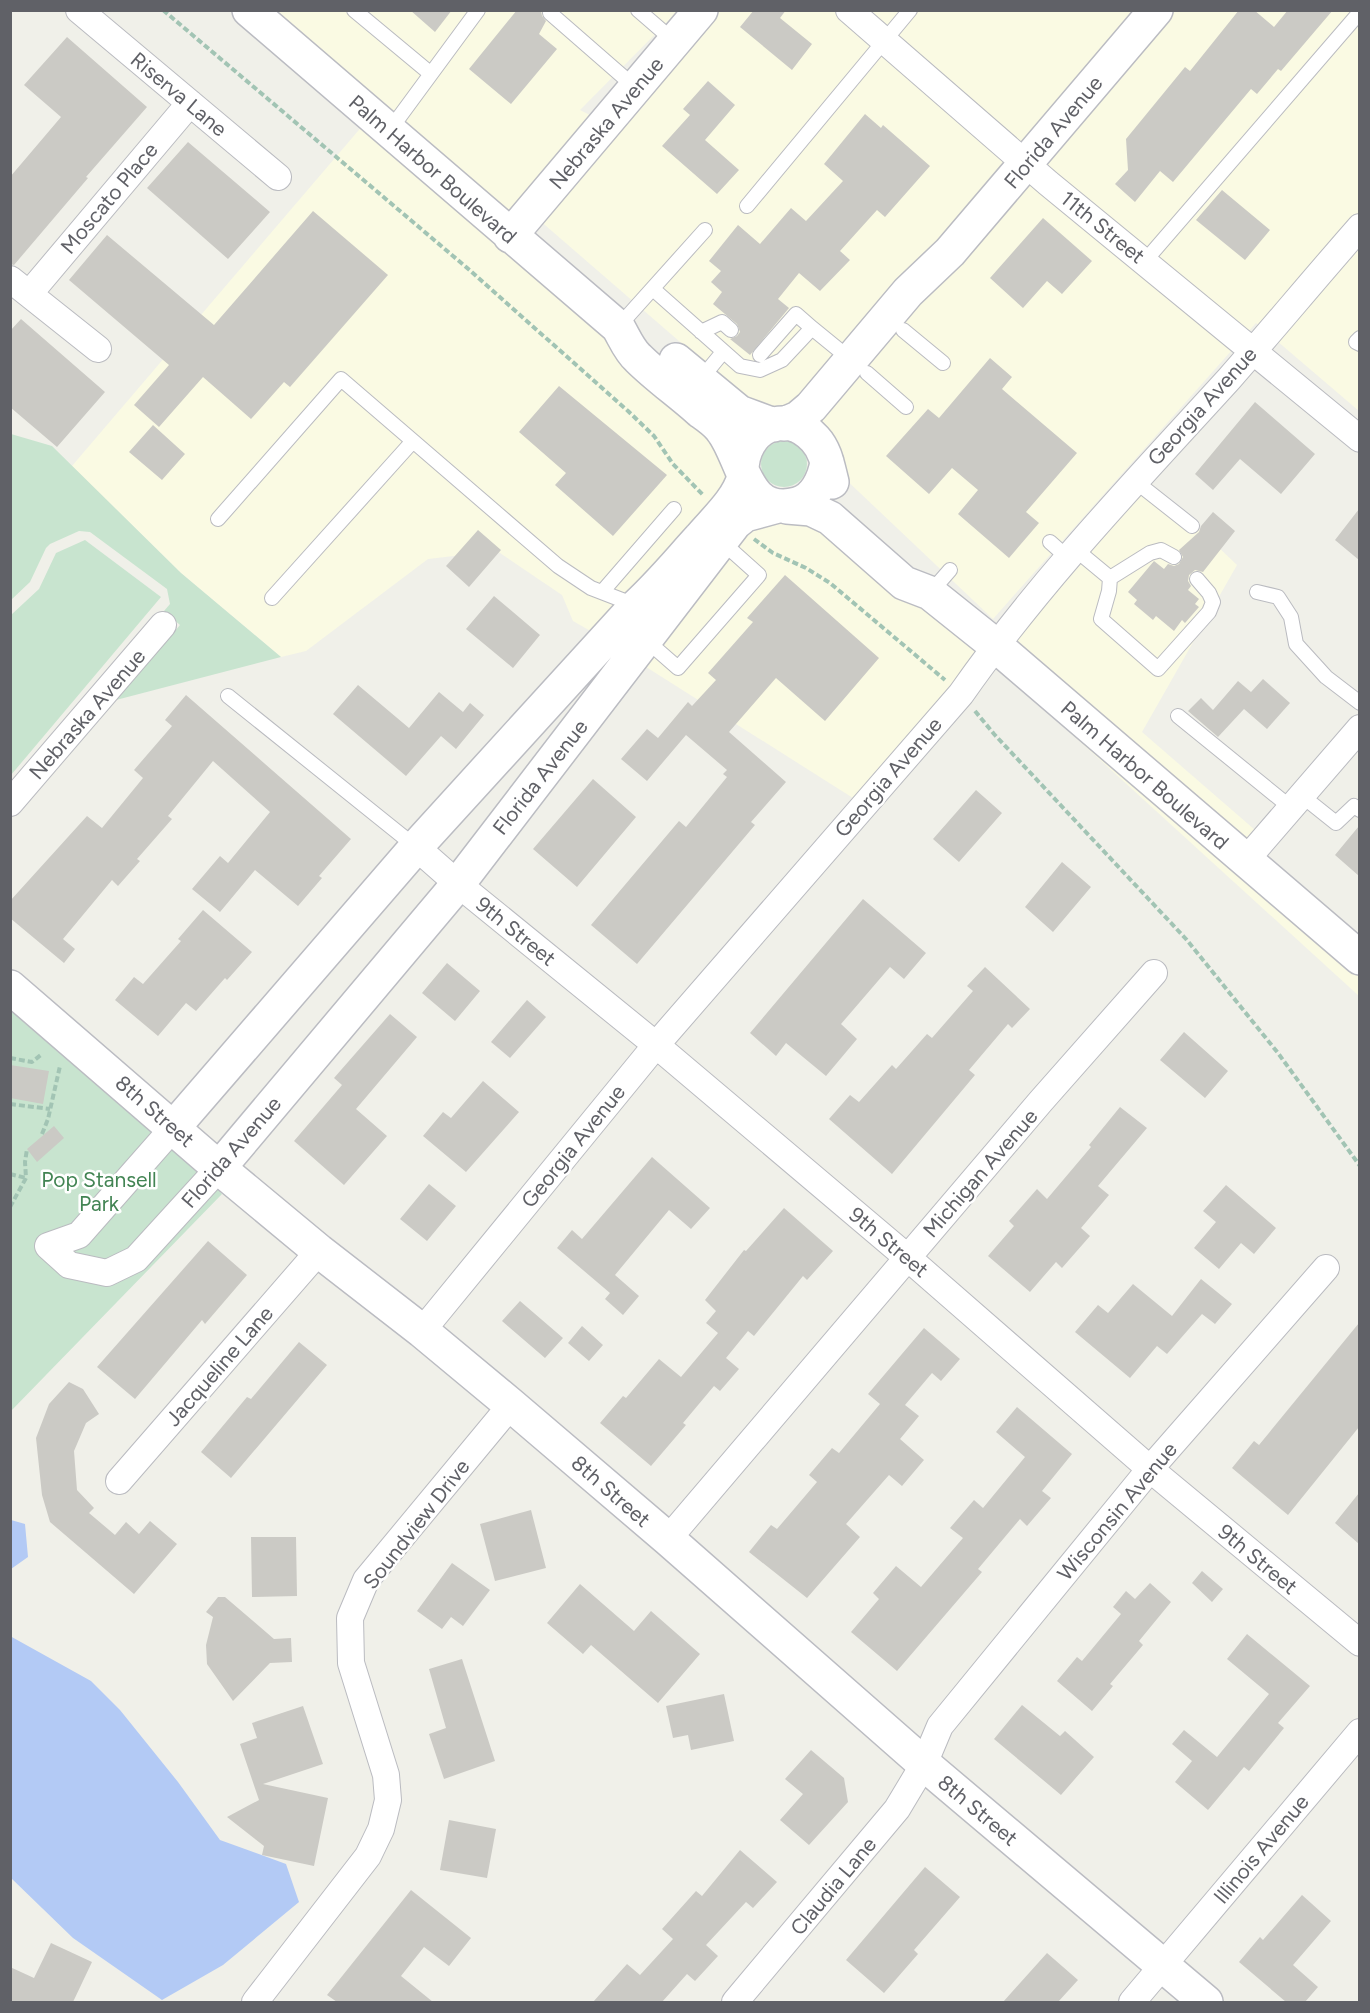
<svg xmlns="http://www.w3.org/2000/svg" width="1370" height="2013" font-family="Figtree,sans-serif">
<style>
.commercial{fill:#fafae3}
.green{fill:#c8e4cf}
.water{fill:#b3caf5}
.building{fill:#cbcac5}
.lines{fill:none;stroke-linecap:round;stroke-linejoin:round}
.lane-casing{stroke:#babbc0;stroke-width:16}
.street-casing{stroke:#babbc0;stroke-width:28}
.secondary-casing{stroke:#bbbcc2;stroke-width:36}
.path{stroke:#a2c4b4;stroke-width:4;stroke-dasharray:6 3;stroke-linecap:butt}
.lane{stroke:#fff;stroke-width:14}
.street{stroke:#fff;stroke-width:26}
.secondary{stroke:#fff;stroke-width:33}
.labels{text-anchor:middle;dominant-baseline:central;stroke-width:5;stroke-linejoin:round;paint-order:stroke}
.street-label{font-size:21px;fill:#606167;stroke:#fff}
.park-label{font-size:21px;fill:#428453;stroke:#fff}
</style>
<rect width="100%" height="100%" fill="#f0f0e9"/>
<path class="commercial" d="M277,10L678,11L580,110L594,117L508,219L273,16Z
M714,11H1359V411L1256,323L993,619L840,474L761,412L538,219Z
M364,124L604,330L712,435L730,481L594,633L573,621L562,595L497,551L428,559L306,651L281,657L181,573L72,466Z
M1151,483L1237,565L1142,732L1255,830L1243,844L1011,645Z
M764,521H809L923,602L979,646L951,686L853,798L643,665L744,532Z
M996,665L1359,973V996Z"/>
<path class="green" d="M11,434L52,446L181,573L281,657L116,700L180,625L164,611L170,604L167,589L90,532L79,531L50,544L46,548L30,582L11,600Z
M761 464a23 23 0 1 1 46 0a23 23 0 1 1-46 0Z
M85,540L161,597L11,775V615L39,589L56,553Z
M11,1000L161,1127L222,1194L11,1411Z"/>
<path class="water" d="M11,1520L25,1524L28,1557L11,1569Z
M10,1636L91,1681L120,1710L178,1782L220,1840L286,1864L299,1902L223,1965L162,2000L73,1938L11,1878Z"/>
<path class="building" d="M410,10H452L435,32Z
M517,10H541L542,16L546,21L539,34L557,49L511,104L469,69Z
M754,10H786L780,18L812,44L792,70L740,27Z
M1239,10H1254L1274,27L1288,10H1333L1281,71L1278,69L1257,94L1251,89L1173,182L1160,171L1135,202L1115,184L1128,170L1126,139L1185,67L1190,71Z
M67,37L147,107L86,177L88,178L14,265L10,264V177L61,117L24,85Z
M708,81L735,105L705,140L739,170L717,194L662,146L690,115L683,109Z
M865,114L881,128L883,125L930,166L885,217L877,210L840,251L850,260L820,291L799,273L778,299L789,308L750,355L730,339L737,336L740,332L737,324L713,304L722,292L711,282L721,271L709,261L738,225L760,244L791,208L806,221L843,181L824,164Z
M188,142L270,212L228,259L147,188Z
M1222,190L1270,230L1245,260L1196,220Z
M313,211L388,275L290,387L284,382L251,419L203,377L159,427L134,405L169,365L69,280L107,235L214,325Z
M1043,218L1092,261L1062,294L1047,281L1023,308L990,278Z
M21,319L105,392L57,447L10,407V331Z
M990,358L1012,377L1002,389L1077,453L1026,512L1039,523L1009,558L958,514L978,490L952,468L929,494L886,456L928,409L939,418Z
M559,386L667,475L613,536L555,485L566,473L519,432Z
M1255,402L1315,454L1281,494L1240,459L1213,490L1195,474Z
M153,425L185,454L162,480L129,452Z
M1359,509V560L1335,540Z
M1213,512L1235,531L1203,572L1195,570L1189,575L1188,581L1191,586L1188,590L1199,599L1195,604L1199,607L1185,623L1182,620L1174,631L1156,616L1153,620L1134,604L1137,600L1128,592L1154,561L1164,569L1168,564L1174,566L1179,564L1183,557L1179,550L1199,532L1201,526Z
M478,530L501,550L469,587L446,566Z
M785,575L879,658L825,721L776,678L729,732L786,782L751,822L755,825L637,964L591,925L679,821L686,827L727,777L723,774L727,770L686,735L647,781L621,759L647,729L658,738L688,702L692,706L716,680L708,673L753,622L747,618Z
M494,596L540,635L513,668L466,629Z
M1263,679L1290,703L1267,729L1244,709L1218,737L1188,711L1201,698L1213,710L1238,681L1251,692Z
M358,685L409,728L439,692L463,712L470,703L484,715L456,749L441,736L406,776L333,714Z
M186,695L351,839L319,876L322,878L298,906L255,870L220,912L192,889L220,856L228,863L270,812L213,761L168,816L172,819L137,859L140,861L118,886L112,880L63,939L75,949L64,963L10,918V901L87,816L102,828L143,778L134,770L172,726L165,720Z
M593,779L636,817L577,887L533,849Z
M976,790L1002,813L959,862L933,839Z
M1359,826V876L1335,855Z
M1062,862L1091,887L1053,932L1025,907Z
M863,899L926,953L904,979L890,967L841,1024L857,1039L826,1076L786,1043L776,1056L750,1033Z
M203,910L252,952L227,980L225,978L196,1011L186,1003L158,1036L115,1000L134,977L143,984L181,941L178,939Z
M447,963L480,991L455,1021L422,993Z
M985,967L1030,1009L1012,1028L1008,1024L969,1070L975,1075L892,1174L829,1119L850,1095L859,1102L892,1065L896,1069L927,1034L932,1038L973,991L967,986Z
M527,1000L546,1017L510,1058L491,1042Z
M390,1014L417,1037L356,1109L387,1136L344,1185L294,1141L342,1085L334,1078Z
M1184,1032L1228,1071L1205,1098L1160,1060Z
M10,1065L49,1071L43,1104L10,1098Z
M483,1081L519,1112L466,1172L423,1136L443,1112L451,1118Z
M1120,1107L1147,1128L1098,1186L1109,1195L1081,1228L1090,1236L1062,1268L1056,1262L1030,1292L988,1256L1014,1226L1009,1221L1037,1189L1047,1199L1091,1147L1089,1145Z
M54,1126L64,1138L37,1162L27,1149Z
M652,1157L710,1208L691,1229L669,1210L615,1275L639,1296L623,1315L605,1299L610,1293L557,1248L572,1230L582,1239Z
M429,1184L456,1206L427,1241L400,1219Z
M1226,1185L1276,1228L1254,1254L1241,1243L1219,1269L1194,1248L1216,1222L1203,1211Z
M784,1208L833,1251L807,1280L803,1276L754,1336L748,1331L726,1358L739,1369L720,1391L714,1386L683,1423L686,1425L651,1466L600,1423L623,1396L626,1398L659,1359L681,1377L718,1333L706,1323L716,1311L705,1300L744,1250L746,1251Z
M208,1241L247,1275L205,1324L202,1320L135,1399L97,1367Z
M1201,1279L1232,1304L1215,1324L1202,1314L1167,1354L1157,1346L1130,1378L1075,1332L1098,1305L1108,1313L1133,1284L1172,1316Z
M520,1301L563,1338L545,1358L502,1321Z
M1359,1323V1427L1288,1515L1232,1468L1254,1441L1259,1445Z
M582,1326L603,1345L589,1361L568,1343Z
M924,1328L960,1359L941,1381L932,1373L905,1405L919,1416L900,1439L924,1460L902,1486L889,1475L846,1524L860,1537L807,1598L749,1552L771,1525L777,1529L817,1482L809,1475L832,1448L839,1453L880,1404L868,1394Z
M299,1342L327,1365L231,1478L201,1452L247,1397L251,1399Z
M69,1382L83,1389L99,1414L86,1423L74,1451L77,1490L94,1508L89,1513L115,1535L126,1522L139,1534L150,1521L177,1544L134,1594L50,1522L42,1495L36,1438L49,1404Z
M1017,1407L1072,1454L1042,1491L1051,1498L1027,1526L1020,1519L978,1569L982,1572L897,1671L851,1632L879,1599L873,1593L896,1566L921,1587L963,1538L950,1528L974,1500L983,1508L1025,1457L996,1432Z
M1359,1493V1544L1335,1523Z
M531,1510L546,1568L495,1581L480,1524Z
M251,1537H296L297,1596L252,1597Z
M452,1563L490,1590L463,1626L451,1617L442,1629L417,1611Z
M1202,1571L1223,1589L1212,1602L1192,1583Z
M1150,1583L1171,1602L1139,1641L1143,1645L1110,1684L1113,1686L1092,1711L1057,1681L1077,1657L1082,1661L1121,1614L1113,1607L1126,1591L1135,1599Z
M580,1584L634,1631L651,1611L700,1654L658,1703L591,1645L583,1654L547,1623Z
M218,1597H225L274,1639L291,1638L292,1662L270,1663L233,1701L207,1664L206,1645L213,1617L206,1612Z
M1247,1634L1310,1686L1278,1723L1284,1728L1249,1771L1244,1767L1208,1810L1175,1782L1192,1761L1172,1744L1184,1730L1217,1757L1269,1694L1227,1659Z
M462,1659L495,1761L444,1779L429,1734L446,1728L429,1669Z
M724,1694L734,1741L691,1750L688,1735L673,1738L666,1706Z
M1022,1705L1060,1736L1065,1731L1094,1757L1061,1795L994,1739Z
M303,1706L323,1764L263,1784L328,1798L314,1866L262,1855L264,1846L227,1817L259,1800L240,1744L257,1738L252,1723Z
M811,1750L844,1778L848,1802L809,1845L780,1820L803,1794L785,1779Z
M449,1820L496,1829L487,1878L440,1870Z
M740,1850L777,1882L753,1908L746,1902L706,1945L718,1956L695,1981L687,1974L662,2002H593L627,1964L640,1975L673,1939L662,1929L696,1891L702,1896Z
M925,1867L960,1897L914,1950L918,1954L884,1993L846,1960Z
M411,1890L471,1938L449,1966L424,1947L401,1976L433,2002H337L327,1995Z
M1302,1895L1331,1921L1293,1965L1318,1987L1305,2002H1286L1239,1962L1260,1937L1263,1940Z
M51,1943L92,1962L73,2002H10V1967L34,1978Z
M1047,1953L1078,1980L1058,2002H1003Z"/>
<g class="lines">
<g class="lane-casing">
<path id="lane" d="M354,10L431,74
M638,10L675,42
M550,13L636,88
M389,131L478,10
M747,206L910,10
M1145,261L1360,12
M653,289L740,366L760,370L782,360L812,328L850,359
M618,327L705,230
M903,330L943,363
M701,332L722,322L731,330
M1360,338L1356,342L1360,344
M760,355L796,314L812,328
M867,373L906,407
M700,380L723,352
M1135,481L1192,526
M218,519L341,379L413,441
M1050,542L1068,558
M1075,549L1110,578L1109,591L1101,619L1158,669L1209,612L1213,602L1209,593L1197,579
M1110,578L1150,553L1161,550L1174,557
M602,592L674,509
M1257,592L1278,597L1291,617L1296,644L1326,677L1360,703
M930,593L950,570
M272,598L413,441L558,566L591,588L635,605
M646,640L678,668L759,575L721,541
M228,696L416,847
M1178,716L1290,807
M1301,795L1336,823L1354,806L1360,810"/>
</g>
<g class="street-casing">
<path id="street" d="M79,10L278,177
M849,10L1048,183L1360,439
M10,279L98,349
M29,294L190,103
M10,803L163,625
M416,847L458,884L656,1045L908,1258L1150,1469L1360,1643
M1245,861L1360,728
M174,1127L79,1235L48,1246L69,1265L107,1273L136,1259L219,1168
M422,1331L656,1045L961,694C1040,581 1136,481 1229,379C1273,329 1316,277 1360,227
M119,1481L319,1251
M668,1539L1041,1101L1154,973
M255,2002L368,1856L381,1829L388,1800L386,1775L351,1663L350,1618L366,1580L511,1405
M735,2002L897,1809L924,1764L940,1726L1150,1469L1326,1268
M1132,2002L1360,1732"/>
</g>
<g class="secondary-casing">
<path id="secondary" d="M249,10L618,327C624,337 629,350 638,358C657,377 680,393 700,411C707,416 716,422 721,429C744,457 744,518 797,504C815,499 824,480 827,462
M510,236L701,10
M676,360L739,412L774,425
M784,424L798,418L811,407L908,292L950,252L1156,10
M742,471C742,428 785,406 815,439C826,451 828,467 832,482
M787,507L811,509L830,518L904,583L930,593L995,645L1360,958
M10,987L219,1168L319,1251L422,1331L511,1405L668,1539L924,1764L1206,2002
M174,1127L416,847L632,610C657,588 678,562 700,538C716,519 737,501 744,477
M219,1168L458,884L735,523L745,515L778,506"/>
</g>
<path class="path" d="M163,10L466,267L628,411L654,436L673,464L703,495
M754,539L773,553L806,568L830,583L945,680
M975,711L994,734L1186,939L1278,1053L1360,1166
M10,1058L32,1062L42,1054
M10,1104L50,1109
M42,1134L48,1119L60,1066
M10,1174L26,1178
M10,1207L26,1178L25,1162L27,1149"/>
<use href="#lane" class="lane"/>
<use href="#street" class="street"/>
<use href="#secondary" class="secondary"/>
</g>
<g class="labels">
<g class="street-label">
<text transform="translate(179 94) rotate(40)">Riserva Lane</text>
<text transform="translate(606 123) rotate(-50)">Nebraska Avenue</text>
<text transform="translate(1053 132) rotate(-50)">Florida Avenue</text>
<text transform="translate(433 169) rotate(41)">Palm Harbor Boulevard</text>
<text transform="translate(109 198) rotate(-50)">Moscato Place</text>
<text transform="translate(1103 227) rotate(39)">11th Street</text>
<text transform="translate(1202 406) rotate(-48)">Georgia Avenue</text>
<text transform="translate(87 714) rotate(-49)">Nebraska Avenue</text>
<text transform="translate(1145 775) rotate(41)">Palm Harbor Boulevard</text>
<text transform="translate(540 777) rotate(-52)">Florida Avenue</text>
<text transform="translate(888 777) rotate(-49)">Georgia Avenue</text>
<text transform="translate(516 931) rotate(39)">9th Street</text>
<text transform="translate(155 1111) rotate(41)">8th Street</text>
<text transform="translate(573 1146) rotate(-51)">Georgia Avenue</text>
<text transform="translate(231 1152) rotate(-49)">Florida Avenue</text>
<text transform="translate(980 1173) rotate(-49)">Michigan Avenue</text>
<text transform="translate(889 1242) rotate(40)">9th Street</text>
<text transform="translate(219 1366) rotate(-49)">Jacqueline Lane</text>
<text transform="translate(611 1491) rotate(41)">8th Street</text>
<text transform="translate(1117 1511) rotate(-50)">Wisconsin Avenue</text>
<text transform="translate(416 1524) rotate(-52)">Soundview Drive</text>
<text transform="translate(1258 1559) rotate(40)">9th Street</text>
<text transform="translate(978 1810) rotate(40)">8th Street</text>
<text transform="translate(1261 1849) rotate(-50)">Illinois Avenue</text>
<text transform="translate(833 1886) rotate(-50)">Claudia Lane</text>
</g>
<g class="park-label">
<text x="99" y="1179">Pop Stansell<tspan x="99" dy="24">Park</tspan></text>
</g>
</g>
<rect width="1370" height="2013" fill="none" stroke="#606167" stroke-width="24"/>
</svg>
